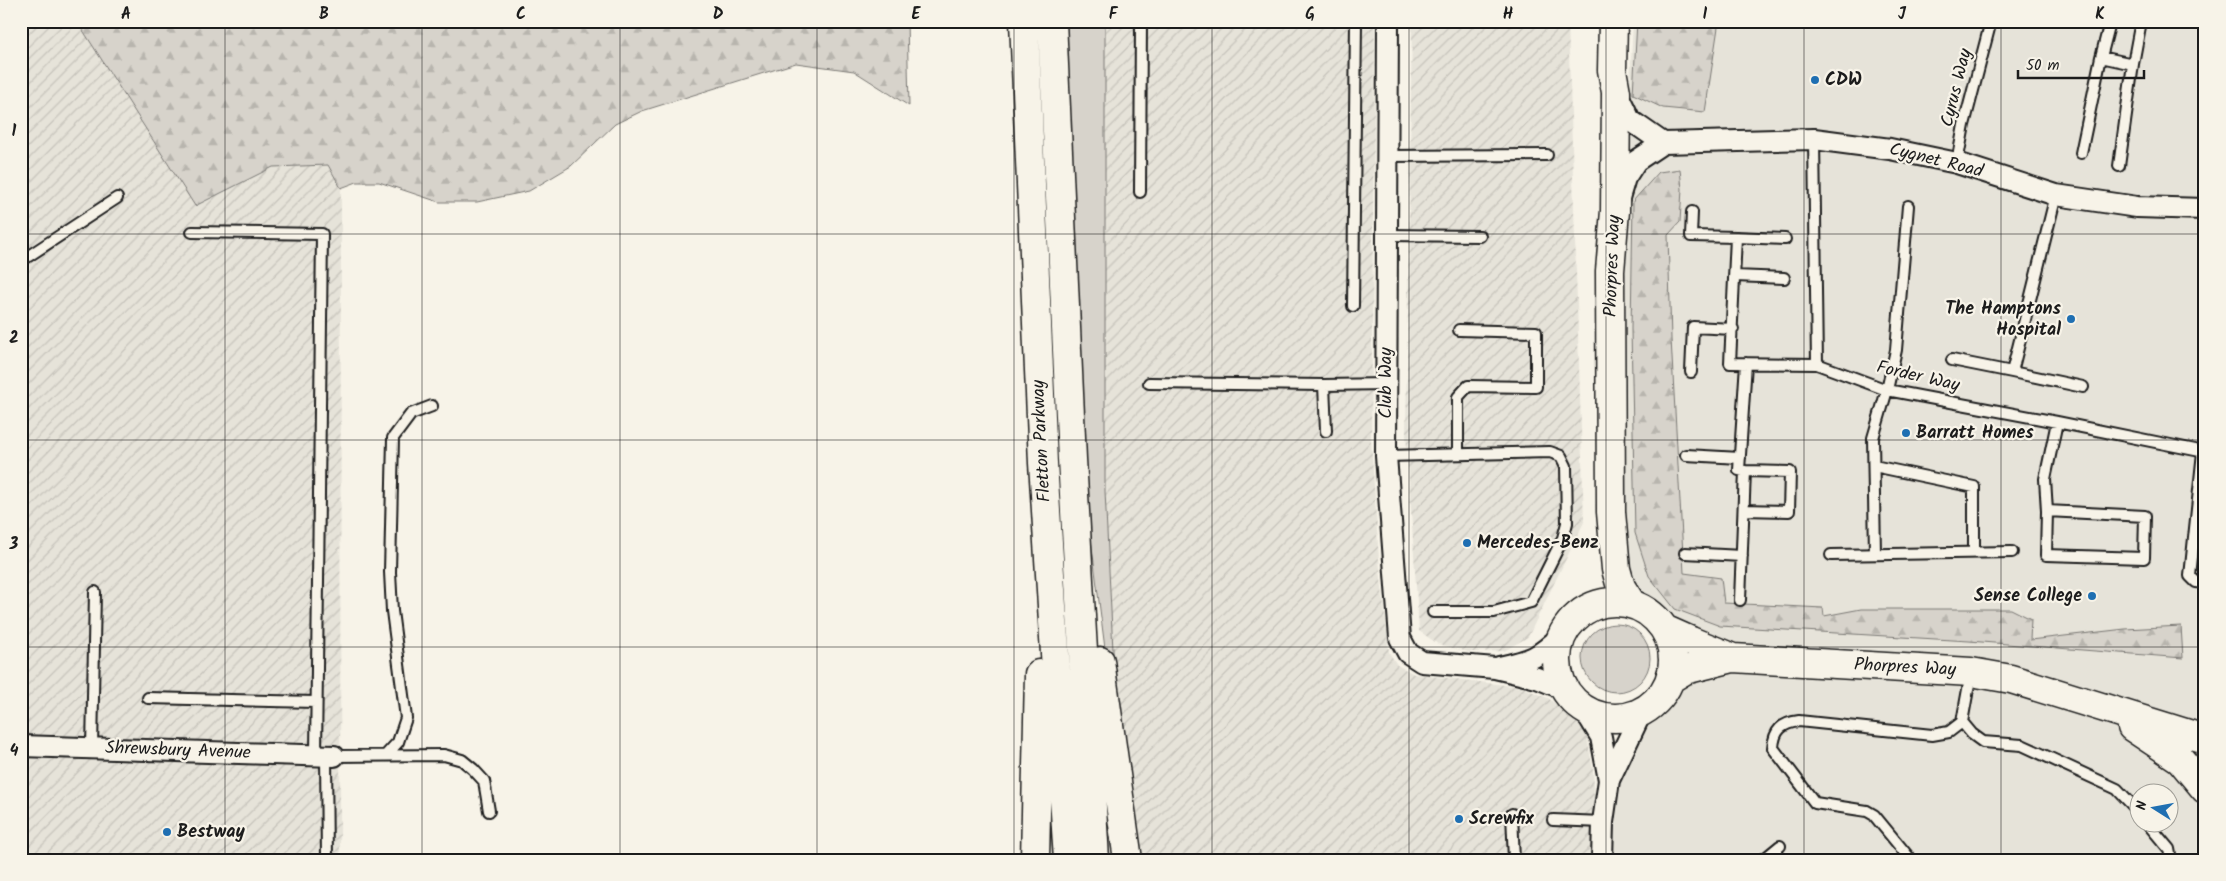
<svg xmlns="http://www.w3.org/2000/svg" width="2226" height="881" font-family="Kalam,sans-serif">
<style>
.built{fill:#e6e3d9;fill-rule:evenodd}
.industrial{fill:url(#industrial-furrows)}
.green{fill:#d7d3cb;stroke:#7a7874}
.forest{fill:url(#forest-firs);stroke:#7a7874}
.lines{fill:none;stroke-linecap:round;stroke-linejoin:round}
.lane-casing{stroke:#1c1c1c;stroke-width:14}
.street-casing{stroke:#1c1c1c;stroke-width:24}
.secondary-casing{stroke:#1c1c1c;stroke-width:31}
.highway-casing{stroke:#1c1c1c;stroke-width:31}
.lane{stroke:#f7f3e8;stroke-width:10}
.street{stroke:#f7f3e8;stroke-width:20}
.secondary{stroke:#f7f3e8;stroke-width:28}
.highway{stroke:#f7f3e8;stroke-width:28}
.grid{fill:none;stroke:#1c1c1c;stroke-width:1;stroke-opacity:0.55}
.poi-dot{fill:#1f6fb2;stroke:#f7f3e8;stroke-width:2}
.labels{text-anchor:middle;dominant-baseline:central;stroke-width:4.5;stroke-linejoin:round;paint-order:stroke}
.poi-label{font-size:18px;font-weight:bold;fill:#1c1c1c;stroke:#f7f3e8;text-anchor:start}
.street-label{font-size:18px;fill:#1c1c1c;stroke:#f7f3e8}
.neatline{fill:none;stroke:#1c1c1c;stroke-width:2}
.grid-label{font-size:16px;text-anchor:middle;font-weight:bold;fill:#1c1c1c}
</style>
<defs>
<pattern id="industrial-furrows" width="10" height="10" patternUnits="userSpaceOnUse" patternTransform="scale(1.25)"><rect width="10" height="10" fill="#e6e3d9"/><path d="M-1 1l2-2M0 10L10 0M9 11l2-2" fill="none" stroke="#c5c2ba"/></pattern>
<pattern id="forest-firs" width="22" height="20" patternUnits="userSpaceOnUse" patternTransform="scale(1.25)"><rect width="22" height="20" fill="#d7d3cb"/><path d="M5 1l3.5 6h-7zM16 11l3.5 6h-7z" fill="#b8b5ae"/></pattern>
</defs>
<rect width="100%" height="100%" fill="#f7f3e8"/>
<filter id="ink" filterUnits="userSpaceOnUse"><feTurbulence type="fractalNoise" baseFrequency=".02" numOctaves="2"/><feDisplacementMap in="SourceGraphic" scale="10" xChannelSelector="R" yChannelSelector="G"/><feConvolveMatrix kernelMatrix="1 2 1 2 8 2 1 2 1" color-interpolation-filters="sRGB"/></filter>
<g filter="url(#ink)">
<path class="built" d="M1633,21H2205V860H1614V805L1624,765L1641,728L1655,707L1677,684L1699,630L1685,625L1645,599L1625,573L1622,545L1628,126ZM2138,794H2168V824H2138Z"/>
<path class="industrial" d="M21,21H77L195,206L273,167L328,165L341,188L340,860H21Z
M1105,21H1375L1371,440L1379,560L1389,652L1397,665L1414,674L1521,687L1548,698L1576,720L1587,736L1593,770L1595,802L1591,860H1139L1118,750L1105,491Z
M1412,21H1568L1584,522L1528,637L1504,651L1469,652L1438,644L1419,631L1406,434Z"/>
<path class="green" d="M1063,21H1105V491L1118,750L1086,500Z
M1582 658a34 34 0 1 1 68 0a34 34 0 1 1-68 0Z"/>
<path class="forest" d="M77,21H907L909,106L854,71L796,63L642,111L615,124L571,166L529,191L477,202H439L379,182H357L341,188L328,165L273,167L195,206Z
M1637,21H1719L1705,112L1663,108L1633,94Z
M1680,169L1682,189L1680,222L1668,235L1671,339L1684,573L1721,578L1724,603L1823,608L1824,616L1861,609H2011L2031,619L2030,640L2125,629L2181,626L2183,658L1969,641L1720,626L1675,609L1649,576L1635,533L1631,329L1633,201L1659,172Z"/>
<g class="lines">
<g class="lane-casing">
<path id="lane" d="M2107,21L2110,22L2101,57L2133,64L2141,21
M1814,139L1817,364L1887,390L2057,422L2205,452
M2081,153L2101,57
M1387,156L1547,155
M1957,163L1964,125L1991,21
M2119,166L2133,64
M1140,192L1141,21
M2056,195L2012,372L2083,387
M1692,212L1691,236L1736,237L1730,363L1817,364
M192,232L322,234L316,755
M1386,235L1480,236
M1736,237L1785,239
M21,261L117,198
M1735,276L1784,278
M1353,306L1356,21
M1952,360L2012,372
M1691,372L1693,327L1733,329
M1149,383L1324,385
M1326,431L1324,385L1386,384
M2203,452L2190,576L2196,582L2205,583
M1458,454V397L1468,386L1536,387V332L1459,330
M1686,455L1740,458
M1386,456L1550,452L1561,456L1566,466L1567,523L1563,538L1531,602L1494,612H1433
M1874,466L1974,487V552
M1744,510L1789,511L1790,472L1745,471
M2047,511L2145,516L2144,558L2046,555L2047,511L2045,479L2057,422
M1685,553L1742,556
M1875,553L1873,438L1887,390L1896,350L1908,206
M1831,555L2012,552
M1740,600L1745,471L1739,470L1746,363
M148,698L316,702
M1962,722L1972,734L1983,742L2022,745L2117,789L2138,811
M92,749L95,592
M387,754L398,742L406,718L392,611L390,572L393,438L411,414L432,406
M326,756L327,860
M334,756L444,755L462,760L473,769L484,781L489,811
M1512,814L1514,860
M1553,820L1603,822
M2148,824L2169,849L2171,860
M1763,860L1780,846
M1911,860L1874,815L1867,811L1815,803L1773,748C1774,730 1782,723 1799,721L1932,735L1949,732L1962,722L1971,673"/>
</g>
<g class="street-casing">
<path id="street" d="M1388,21L1386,456L1400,638L1408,653L1422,662L1495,668L1537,678L1564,689
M1618,95L1630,120L1663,143
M1619,198L1625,178L1636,161L1663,143L1814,139L1890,149L1957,163L2056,195L2137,207L2205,209
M1499,667C1532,660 1538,658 1562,635
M1584,709L1601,737L1609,780
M21,746L334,756
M1602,860L1603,822L1609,780L1641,713"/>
</g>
<g class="secondary-casing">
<path id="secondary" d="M1613,21L1612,70L1616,92L1615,211L1610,271L1611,512L1616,569L1621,587L1632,604
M1557 660a58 58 0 1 1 116 0a58 58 0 1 1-116 0Z
M1664,629L1691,641L1733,658
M1670,679L1685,670L1733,658L1971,672L2011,679L2205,739
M2132,727L2180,759L2205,789"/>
</g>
<g class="highway-casing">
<path id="highway" d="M1024,21L1043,463L1068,860
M1052,21L1072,459L1095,860
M1100,661L1128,860
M1035,860L1039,674"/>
</g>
<use href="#lane" class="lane"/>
<use href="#street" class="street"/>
<use href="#secondary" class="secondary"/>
<use href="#highway" class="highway"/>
</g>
</g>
<path class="grid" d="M225,21V860M422,21V860M620,21V860M817,21V860M1014,21V860M1212,21V860M1409,21V860M1606,21V860M1804,21V860M2001,21V860M21,234H2205M21,440H2205M21,647H2205"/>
<g class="poi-dot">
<circle cx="1815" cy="80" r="5"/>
<circle cx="2071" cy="319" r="5"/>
<circle cx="1906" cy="433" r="5"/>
<circle cx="1467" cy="543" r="5"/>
<circle cx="2092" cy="596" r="5"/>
<circle cx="1459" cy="819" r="5"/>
<circle cx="167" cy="832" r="5"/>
</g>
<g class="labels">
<g class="poi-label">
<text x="1825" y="80">CDW</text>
<text x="2061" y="309" text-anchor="end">The Hamptons<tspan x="2061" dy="21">Hospital</tspan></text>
<text x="1916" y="433">Barratt Homes</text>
<text x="1477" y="543">Mercedes-Benz</text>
<text x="2082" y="596" text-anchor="end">Sense College</text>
<text x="1469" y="819">Screwfix</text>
<text x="177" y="832">Bestway</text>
</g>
<g class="street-label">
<text transform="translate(1957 88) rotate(-76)">Cyrus Way</text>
<text transform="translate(1936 161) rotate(14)">Cygnet Road</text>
<text transform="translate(1613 266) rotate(-88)">Phorpres Way</text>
<text transform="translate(1918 377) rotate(13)">Forder Way</text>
<text transform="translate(1386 383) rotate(-90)">Club Way</text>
<text transform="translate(1042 441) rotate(-93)">Fletton Parkway</text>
<text transform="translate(1905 668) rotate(3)">Phorpres Way</text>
<text transform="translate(178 751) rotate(2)">Shrewsbury Avenue</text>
</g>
</g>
<rect width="2226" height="881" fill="none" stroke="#f7f3e8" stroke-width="55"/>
<g transform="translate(2154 808) rotate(281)"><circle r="24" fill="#f7f3e8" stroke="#9f9d96"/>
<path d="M0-4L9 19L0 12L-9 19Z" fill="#1f6fb2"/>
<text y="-8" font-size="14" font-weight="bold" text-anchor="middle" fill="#1c1c1c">N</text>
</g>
<path d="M2018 70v8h126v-8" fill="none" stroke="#1c1c1c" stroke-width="2.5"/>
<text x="2026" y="70" font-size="15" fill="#1c1c1c" stroke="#f7f3e8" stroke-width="4" paint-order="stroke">50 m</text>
<rect x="28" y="28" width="2170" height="826" class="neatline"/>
<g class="grid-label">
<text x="126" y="19">A</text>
<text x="324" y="19">B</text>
<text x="521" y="19">C</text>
<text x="718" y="19">D</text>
<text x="916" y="19">E</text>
<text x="1113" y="19">F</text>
<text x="1310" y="19">G</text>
<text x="1508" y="19">H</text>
<text x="1705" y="19">I</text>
<text x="1902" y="19">J</text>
<text x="2100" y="19">K</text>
<text x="14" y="136">1</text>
<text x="14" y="343">2</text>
<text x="14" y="549">3</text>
<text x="14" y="756">4</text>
</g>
</svg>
